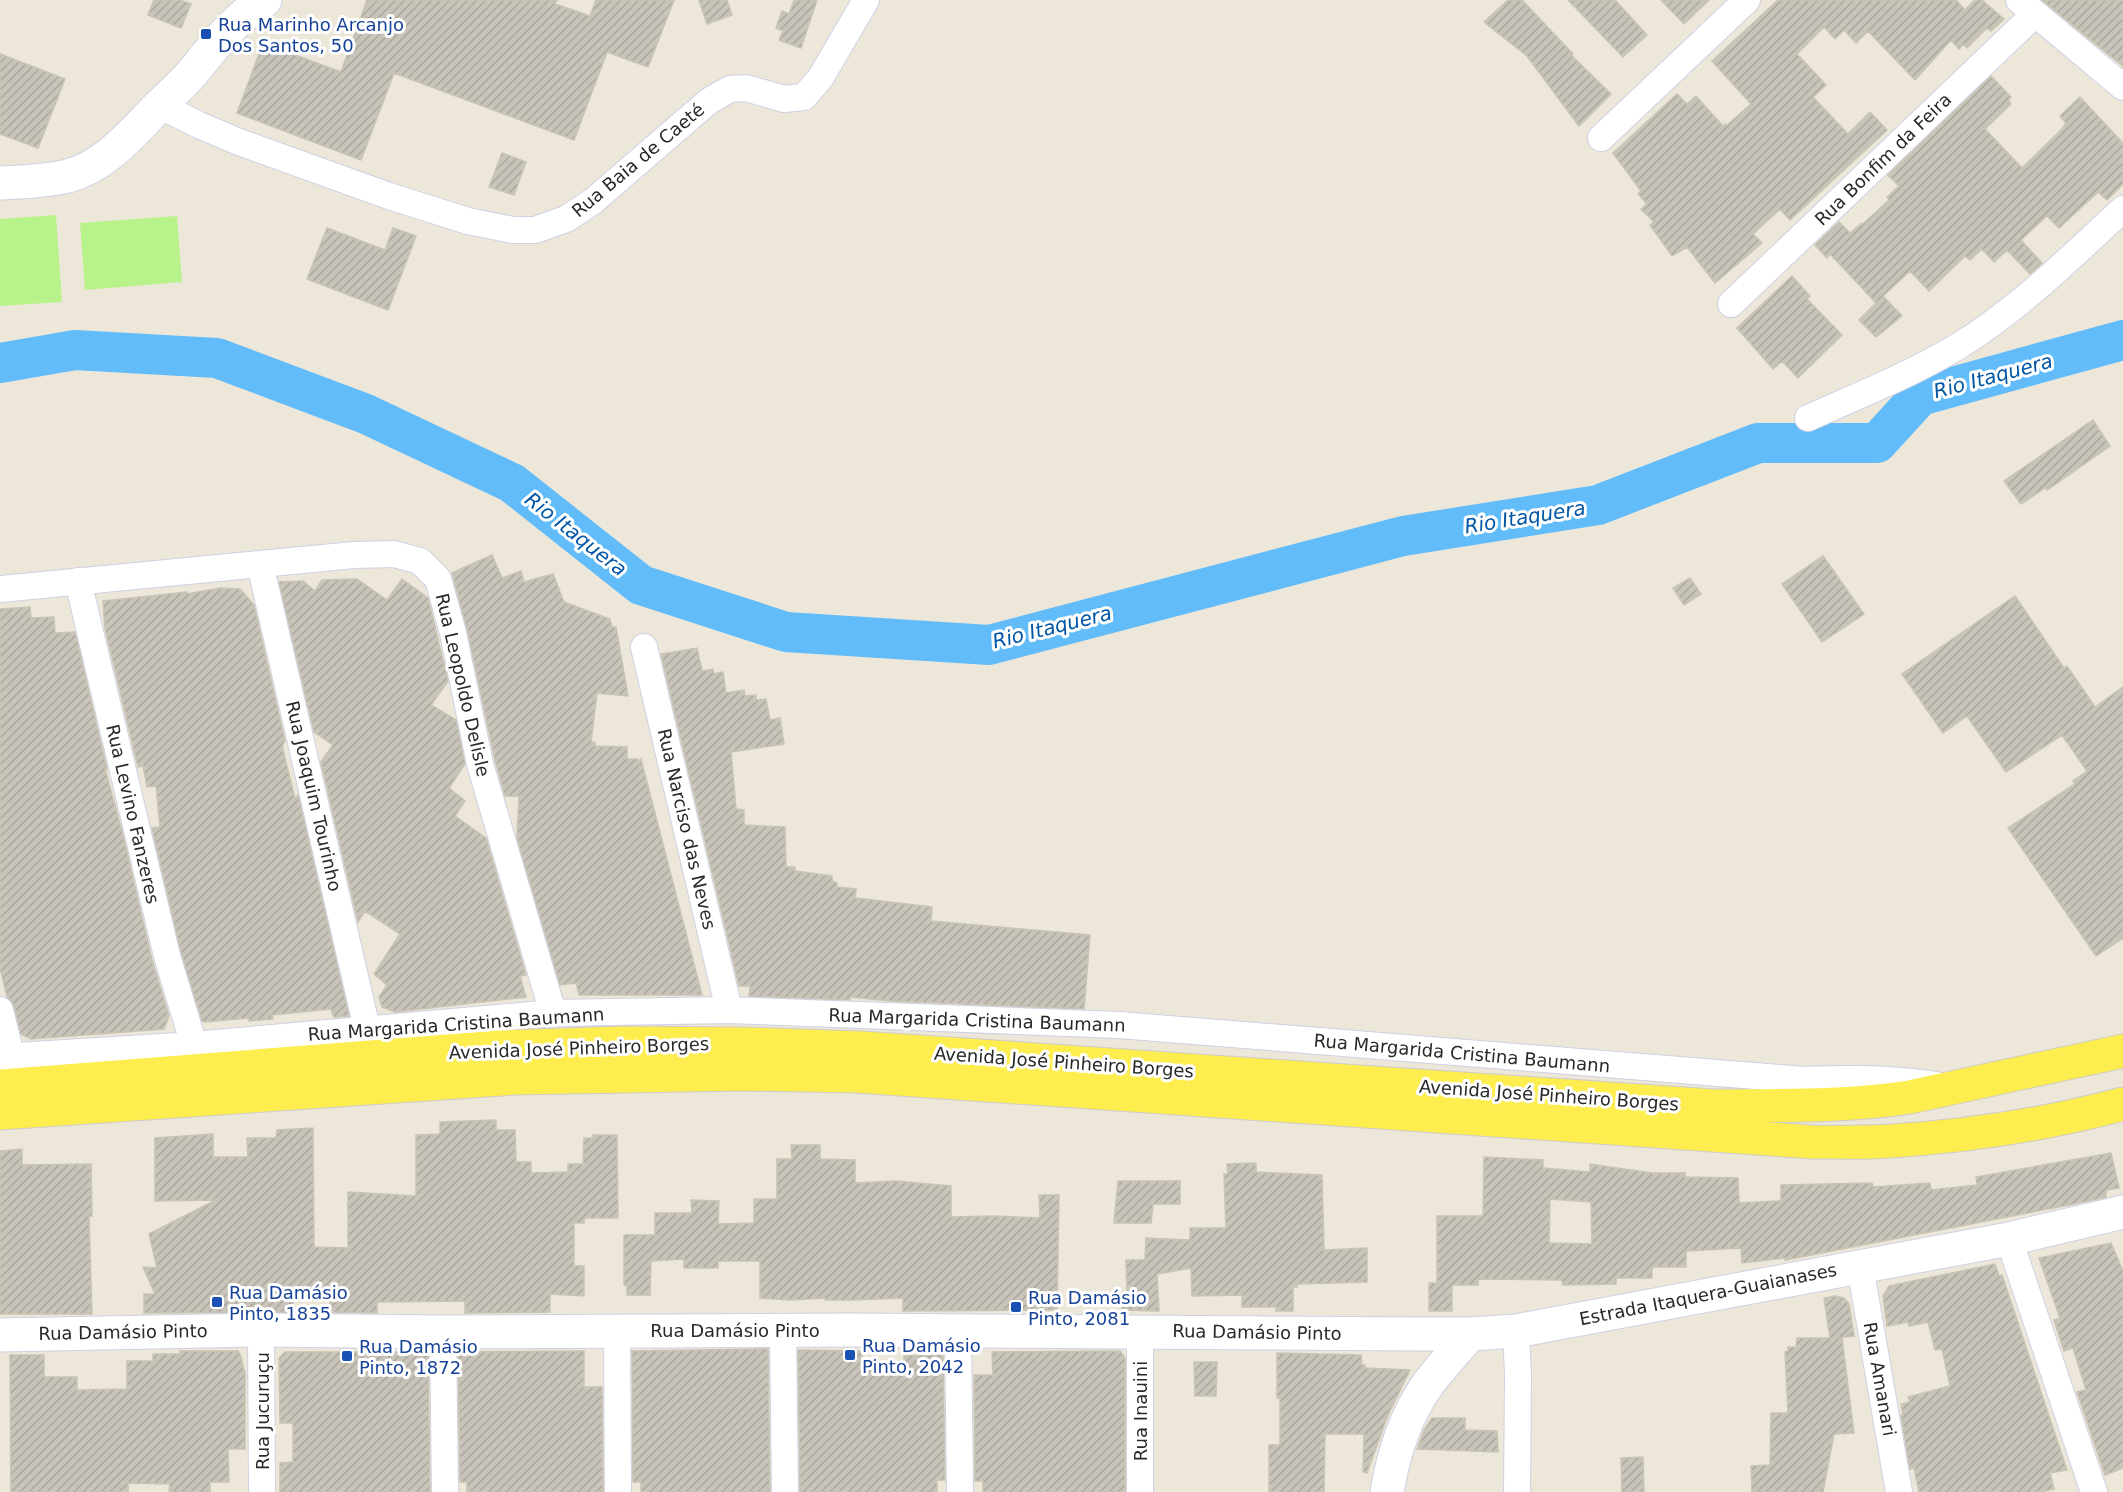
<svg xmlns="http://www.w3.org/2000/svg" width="2123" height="1492" font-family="'DejaVu Sans',sans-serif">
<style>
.pitch{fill:#b8f28b}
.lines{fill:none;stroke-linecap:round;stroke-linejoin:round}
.river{stroke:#62bcfa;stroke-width:40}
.building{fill:url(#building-hatch);stroke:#c8c4b3;stroke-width:1.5;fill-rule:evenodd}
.street-casing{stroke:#cfd0e4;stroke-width:28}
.secondary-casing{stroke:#cfd0e4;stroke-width:35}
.primary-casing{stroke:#ccc;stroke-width:35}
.street{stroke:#fff;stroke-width:26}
.secondary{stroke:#fff;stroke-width:33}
.primary{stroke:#feed4e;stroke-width:33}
.transit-dot{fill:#1a4fb4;stroke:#fff;stroke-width:2}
.labels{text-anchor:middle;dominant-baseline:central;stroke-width:6;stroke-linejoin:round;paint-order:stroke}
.transit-label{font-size:18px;fill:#164399;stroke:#fff;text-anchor:start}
.street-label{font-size:18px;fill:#292929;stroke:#fff}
.water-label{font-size:20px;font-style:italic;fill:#0156a6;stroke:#fff}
</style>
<defs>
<pattern id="building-hatch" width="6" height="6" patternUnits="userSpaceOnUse" patternTransform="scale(1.5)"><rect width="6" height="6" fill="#c8c4b9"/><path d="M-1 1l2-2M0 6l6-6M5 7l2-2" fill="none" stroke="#aca89f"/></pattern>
</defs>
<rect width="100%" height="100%" fill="#ede7d9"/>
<path class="pitch" d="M56,215L62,302L0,306V219Z
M177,216L182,282L85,290L80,223Z"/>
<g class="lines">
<path class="river" d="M0,363L75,350L217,358L366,414L512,483L641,585L786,632L989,645L1403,536L1598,505L1758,443H1877L1920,396L2123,340"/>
</g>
<path class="building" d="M154,0H180L191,4L181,28L148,15Z
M367,0H557L555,4L590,16L596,0H674L648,67L607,52L574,140L394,73L361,160L237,113L263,43L341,72Z
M699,0H727L732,15L707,24Z
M794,0H817L801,48L779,40L783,31L776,28L782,11L789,14Z
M1508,0H1522L1573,54L1572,56L1611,94L1579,126L1527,56L1484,22Z
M1568,0H1615L1647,35L1623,57Z
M1661,0H1709L1684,24Z
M1778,0H1956L1965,10L1975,0H1982L2004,19L1991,31L1987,28L1967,48L1963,44L1959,49L1951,40L1915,80L1868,31L1856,43L1844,30L1835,39L1824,27L1797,54L1826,85L1813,97L1848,134L1870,112L1887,130L1790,220L1780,209L1753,234L1762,243L1715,283L1687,247L1672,256L1650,225L1654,222L1641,209L1647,204L1638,194L1641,191L1613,153L1677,94L1687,104L1696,96L1723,126L1725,124L1726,126L1751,104L1712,61Z
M2042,0H2123V66L2104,51Z
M0,54L65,79L38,148L0,134Z
M1991,76L2011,97L2008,100L2011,104L1985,129L2022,168L2062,129L2066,123L2060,116L2080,97L2123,143V184L2107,200L2098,192L2059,228L2047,216L2021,240L2042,263L2030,274L2007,250L1994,262L1982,249L1970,260L1965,256L1929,291L1910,271L1883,296L1902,316L1876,337L1859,320L1879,300L1876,303L1830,254L1827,258L1815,245L1839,222L1850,233L1862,223L1863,224L1889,200L1887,197L1899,186L1888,175Z
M502,153L526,162L514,195L489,187Z
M327,228L385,250L393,228L416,236L388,310L307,279Z
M1792,276L1810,296L1807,299L1842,335L1798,378L1782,361L1773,369L1737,328Z
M2093,420L2110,446L2047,490L2045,488L2021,504L2004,481Z
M492,555L502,578L521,571L524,582L553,574L564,602L610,619L612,627H616L628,696L597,693L591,743L595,742V746L627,747V759H638L639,764L641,759L702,995H579L576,983L560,985L517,838L519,796H505L495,760L467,629L452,573Z
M1823,556L1864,614L1822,642L1782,584Z
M1690,578L1701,594L1684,605L1673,588Z
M357,579L387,600L402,579L428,598L448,681L431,705L456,720L465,764L449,788L465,801L455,816L486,838L526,975L520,976L526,997L395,1012L382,1007L379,997L387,985L374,974L400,934L365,911L358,922L321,762L333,745L314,732L279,582L303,581L315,591L322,580Z
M220,588L240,589L254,605L285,741L282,746L295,799L298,795L349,1016L334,1017L331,1009L272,1015L273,1019L249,1021V1018L205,1022L202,1021L181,952L152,828L160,827L156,786L147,787L143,766L138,767L105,628L103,601L187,592V594Z
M2015,596L2064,668L2067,666L2095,707L2123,687V938L2096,956L2008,828L2075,784L2073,781L2087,771L2062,735L2006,772L1967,716L1943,733L1902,674Z
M30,607L31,618L54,617L55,633L75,632L107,769H105L122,831L152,960L169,1016L164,1029L31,1039L21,1034L14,1006L7,997L0,968V609Z
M697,648L702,671L713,669L714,674L723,672L726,693L744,690L745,696L756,695V700L766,699L770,720L780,718L784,744L731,752L736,809L744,810V825L785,827L786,867H795V871L832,876V881L837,883V887L856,889L855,898L932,907L931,921L1090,935L1084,1009L891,1001L850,997V1000L749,996L750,986H739L661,654Z
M496,1120V1130H515L516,1162H531V1173L568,1172V1164H583L584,1138H593V1135H617L618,1218H584V1223H574V1266H584V1296L550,1294V1312L465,1313V1301L377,1302V1313L330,1312V1301H293V1312L144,1313V1294H155L143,1267L157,1268L149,1234L216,1200L155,1201V1138L213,1134V1157H248L247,1138H276L277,1130L313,1128L314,1247L348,1248V1192L416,1196V1135L440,1134V1122Z
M791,1145H820V1159L855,1160V1183L895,1181L951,1186V1217L993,1216L1040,1218L1039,1195H1059L1057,1310L903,1311V1298L850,1300H825V1298L790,1300L760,1298V1261H718V1268H684V1259L651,1261L650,1295H627V1286L624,1285V1235H655V1213H692L691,1200L719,1201L718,1224L754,1223V1199H777V1159H792Z
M22,1149V1165L91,1164L92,1216H89L92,1314H0V1151Z
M2111,1153L2119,1188L2106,1190V1197L2084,1202L1785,1260V1258L1742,1263L1741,1248L1686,1251V1267H1652V1278H1616V1284L1563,1285L1562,1280L1478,1279V1285H1452V1311H1429V1283H1437V1216H1483L1484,1157L1543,1160V1168L1590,1172V1164L1652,1173H1685V1177L1738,1178L1739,1203L1778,1201L1781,1200V1185L1872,1183L1873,1187L1930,1183L1931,1190L1977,1185L1976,1177ZM1550,1199L1591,1202L1592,1244L1549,1243Z
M1256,1163V1172L1322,1175L1324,1250L1367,1248V1282L1297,1284V1287H1293V1311H1276V1307H1242V1295L1192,1296L1191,1268L1157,1274L1159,1311L1122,1310V1292H1127L1126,1260H1145L1146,1238L1190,1240V1228H1226L1224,1174H1228L1227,1164Z
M1118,1181H1180V1204H1153L1151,1223H1114Z
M2111,1243L2123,1271V1468L2105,1475L2077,1392L2086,1390L2073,1348L2064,1351L2054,1320L2060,1318L2039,1258Z
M1995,1264L1999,1276L2002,1275L2067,1470L2050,1473L2054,1489L2040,1492H1919L1914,1468L1910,1469L1901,1415L1903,1414L1901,1404L1910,1402L1908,1397L1950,1386L1942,1349L1935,1350L1928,1322L1909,1326L1908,1322L1887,1326L1883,1296L1889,1286Z
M1835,1296L1844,1298L1849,1304L1854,1336L1836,1338H1842L1854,1433L1834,1434L1823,1492H1752L1751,1466L1770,1465L1771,1413H1788L1785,1352L1788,1351V1347H1796L1797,1338H1830L1824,1298Z
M768,1349L770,1492H641V1482H633L632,1351Z
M798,1350L862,1351V1363L904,1361V1356L943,1354L945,1480H937V1492H800Z
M180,1351H238L241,1357L245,1374V1449H228L229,1482H210V1492H169L170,1484L128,1483V1492H11L10,1355H44V1377H77V1390L127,1389V1361H153V1354H180Z
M584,1351V1387H602L603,1492H467V1482H460L458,1352Z
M1120,1351L1125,1358V1492H983V1481H975L974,1375H993L992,1352Z
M285,1352H428L430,1492H280V1463L293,1462V1423H280L279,1358Z
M1277,1353L1361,1355L1362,1365H1365V1368L1410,1370L1388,1415L1367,1473L1363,1472L1364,1434H1325L1324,1492H1269V1445H1280V1398H1277Z
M1194,1362H1217L1216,1396H1195Z
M1432,1418H1465V1430L1497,1431L1498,1452L1417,1449L1424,1430Z
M1643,1457L1644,1492H1622L1621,1458Z"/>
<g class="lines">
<g class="street-casing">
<path id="street" d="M2019,0L2123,87
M159,105L199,125L239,142L389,196L468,221L513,230H535L566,219L592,202L709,101L730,89L746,88L784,99L804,97L821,77L866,0
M1601,138L1747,0
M1731,304L2035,14
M1808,418C1858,396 1910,375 1957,347C2019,309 2070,258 2123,209
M260,564L367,1029
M78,581L167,956L194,1045
M0,589L354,555L394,554L420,561L438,579L453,633L480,764L553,1013
M644,647L729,1010
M0,1010L15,1071
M0,1057L194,1045L553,1013L729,1010L1119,1025L1804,1080C1853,1078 1893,1078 1942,1086
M2009,1239L2094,1492
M1860,1266L1899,1492
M261,1330L262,1492
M617,1330L618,1492
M783,1330L785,1492
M958,1330L960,1492
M1140,1331V1492
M1516,1331L1518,1375L1517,1492
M443,1332L445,1492"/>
</g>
<g class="secondary-casing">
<path id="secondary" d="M0,183C23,182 46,181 68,176C107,165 131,134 158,107C170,95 183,84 194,71C214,46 236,17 265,0
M0,1335L261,1330L443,1332L849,1330L1421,1334H1470L1516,1331L2009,1239L2123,1212
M1387,1492C1393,1455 1406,1415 1428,1384C1441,1367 1456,1351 1470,1334"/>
</g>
<g class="primary-casing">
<path id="primary" d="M0,1086L499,1047L623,1043L746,1044L862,1048L1713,1106C1778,1105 1845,1107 1910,1097L2123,1051
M0,1113L515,1078L742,1074L856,1076L1813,1142C1839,1142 1865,1143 1891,1141C1969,1136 2048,1124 2123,1104"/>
</g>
<use href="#street" class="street"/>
<use href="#secondary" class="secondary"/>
<use href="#primary" class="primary"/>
</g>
<g class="transit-dot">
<rect x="200" y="28" width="12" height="12" rx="3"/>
<rect x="211" y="1296" width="12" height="12" rx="3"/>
<rect x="1010" y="1301" width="12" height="12" rx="3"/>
<rect x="844" y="1349" width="12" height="12" rx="3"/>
<rect x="341" y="1350" width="12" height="12" rx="3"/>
</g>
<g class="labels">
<g class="transit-label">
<text x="218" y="24">Rua Marinho Arcanjo<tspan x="218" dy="21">Dos Santos, 50</tspan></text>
<text x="229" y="1292">Rua Damásio<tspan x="229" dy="21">Pinto, 1835</tspan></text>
<text x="1028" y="1297">Rua Damásio<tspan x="1028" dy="21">Pinto, 2081</tspan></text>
<text x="862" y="1345">Rua Damásio<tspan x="862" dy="21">Pinto, 2042</tspan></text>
<text x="359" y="1346">Rua Damásio<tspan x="359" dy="21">Pinto, 1872</tspan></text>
</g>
<g class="street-label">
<text transform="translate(1883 159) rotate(-44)">Rua Bonfim da Feira</text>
<text transform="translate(638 160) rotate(-40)">Rua Baia de Caeté</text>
<text transform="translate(463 685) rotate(77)">Rua Leopoldo Delisle</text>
<text transform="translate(314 796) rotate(77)">Rua Joaquim Tourinho</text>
<text transform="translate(133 814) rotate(77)">Rua Levino Fanzeres</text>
<text transform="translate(687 829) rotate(77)">Rua Narciso das Neves</text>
<text transform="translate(977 1020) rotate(2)">Rua Margarida Cristina Baumann</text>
<text transform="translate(456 1024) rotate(-4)">Rua Margarida Cristina Baumann</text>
<text transform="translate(579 1048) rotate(-2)">Avenida José Pinheiro Borges</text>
<text transform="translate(1462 1053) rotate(5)">Rua Margarida Cristina Baumann</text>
<text transform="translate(1064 1062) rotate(4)">Avenida José Pinheiro Borges</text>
<text transform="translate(1549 1095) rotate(4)">Avenida José Pinheiro Borges</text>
<text transform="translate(1708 1294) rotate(-11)">Estrada Itaquera-Guaianases</text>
<text x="735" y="1330">Rua Damásio Pinto</text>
<text transform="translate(123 1332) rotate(-1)">Rua Damásio Pinto</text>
<text transform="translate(1257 1332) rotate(1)">Rua Damásio Pinto</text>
<text transform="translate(1880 1379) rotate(80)">Rua Amanari</text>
<text transform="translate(262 1411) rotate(-90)">Rua Jucuruçu</text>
<text transform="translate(1140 1411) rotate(-90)">Rua Inauini</text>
</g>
<g class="water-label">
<text transform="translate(1993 376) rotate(-15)">Rio Itaquera</text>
<text transform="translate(1525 517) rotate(-9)">Rio Itaquera</text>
<text transform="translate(576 534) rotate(38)">Rio Itaquera</text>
<text transform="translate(1052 627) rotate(-14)">Rio Itaquera</text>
</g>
</g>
</svg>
